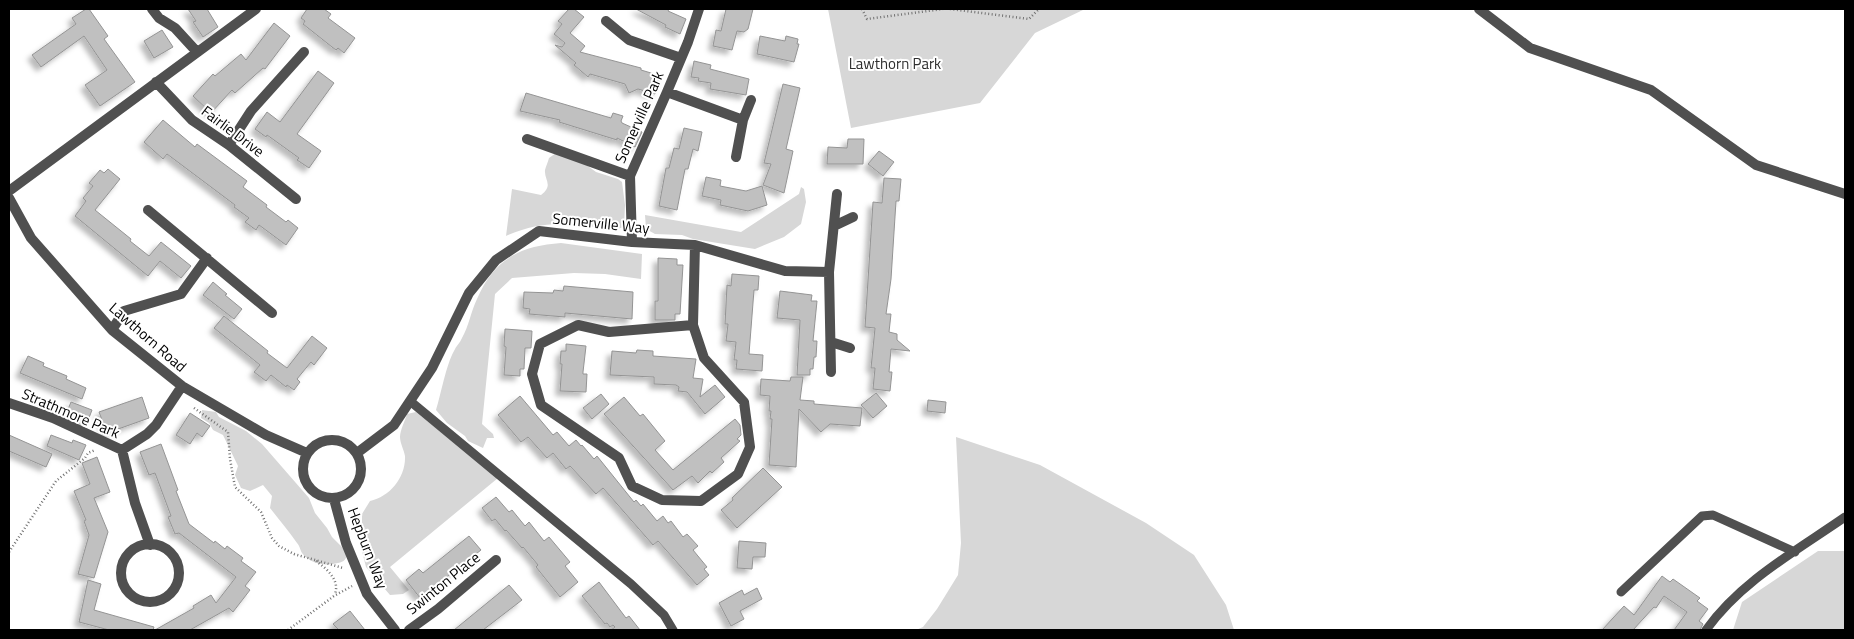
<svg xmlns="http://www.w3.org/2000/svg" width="1854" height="639" font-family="'Titillium Web',sans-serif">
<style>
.green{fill:#d7d7d7}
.building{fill:#c0c0c0;stroke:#949494;filter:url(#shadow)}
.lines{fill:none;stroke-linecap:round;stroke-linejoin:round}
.path{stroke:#727272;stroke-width:2.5;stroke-dasharray:1 2.5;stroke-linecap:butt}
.lane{stroke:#505050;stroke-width:9}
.street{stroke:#505050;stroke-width:10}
.labels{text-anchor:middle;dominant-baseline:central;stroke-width:4;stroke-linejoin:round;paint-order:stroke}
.park-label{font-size:15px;fill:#2e2e2e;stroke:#fff}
.street-label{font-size:15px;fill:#000;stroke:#fff}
</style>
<defs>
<filter id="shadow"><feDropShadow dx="-4.5" dy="4.5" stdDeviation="2.5" flood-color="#0004"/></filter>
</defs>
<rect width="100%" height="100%" fill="#fff"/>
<path class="green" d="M828,9H1085L1035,33L980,103L851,128Z
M556,153L584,163L596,172L618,179L622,182L625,205L624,227L617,229C574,226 548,217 506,236L512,189L541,195C554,185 544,180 545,170C546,166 548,162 549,158Z
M801,187L804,189L806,202L801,224L784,237L755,249L693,239L682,235L655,234L646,229L645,215L741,232L799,194Z
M561,243L642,254L641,279L605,274L574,273L512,278L495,294L482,424L493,434L494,438H487L483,448L468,441L465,436L447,423L436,410C441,394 446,365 454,351C456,346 460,343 462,338C469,326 471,311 477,299C494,259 520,246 561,243Z
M202,410L216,412L219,417L246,431L262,444L309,498L315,513L327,528L332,537L347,552C347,559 344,562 338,563C326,566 311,565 302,553C300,550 300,546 297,543C289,531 279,520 270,508L272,496L263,485L250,491L241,488L235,475L238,466L223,435L213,430L209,423L201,418Z
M416,412L498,478L390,567L409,590L403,594L390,595L366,567L362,551L360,536L362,529V514L370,501C390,497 406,477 405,456C404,450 400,443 400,437C400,430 405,421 407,414Z
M956,437L1040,465L1146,523L1194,555L1226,605L1234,630H916L923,627L937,609L958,575L961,543Z
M1818,551H1845V630H1733L1742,602Z"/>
<path class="building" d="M86,9H89L108,36L104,39L135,82L100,106L85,85L107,70L84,36L41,67L32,55L76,24L72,18Z
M188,9H207L218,27L203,37L193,22L196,21Z
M307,9H324L331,14L328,18L355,38L344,53L338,48L336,50L332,47L303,24L305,21L301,18Z
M569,9H574L584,17L570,33L585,46L580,52L641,68V70L661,76L655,94L638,89L629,93L625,84L590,74L588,77L574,65L576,63L555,45L562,47L565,43L554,34L562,24L558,21Z
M636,9H669L668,11L686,19L680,34L665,27L666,25Z
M726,9H753L748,29L744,32L737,31L732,50L713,46L716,30L721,31Z
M274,23L290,36L265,69L263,68L235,93L232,90L211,113L193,96L213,74L215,76L241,54L246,60Z
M162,30L173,47L154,58L144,41Z
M760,36L785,41L786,36L798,39L797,44H799L794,62L757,54Z
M694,61L711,65L710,69L749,79L746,95L710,89L711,83L698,81L699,78L691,77Z
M318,71L334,83L297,134L321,151L309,168L297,160L299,158L267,135L266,137L255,129L267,112L280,122Z
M783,84L800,88L786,149L793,151L784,193L763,185L771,164L764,163Z
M526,93L611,118L613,113L623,116L621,121L622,123L642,132L635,147L617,138V140L559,122L560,120L520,111Z
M163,120L195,147L197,144L247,181L243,187L267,205L266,207L286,222L288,220L298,228L286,245L259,225L256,230L245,222L249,218L234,207L235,205L167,154L163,159L144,142Z
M684,128L702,132L698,151L693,149L688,169H685L677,210L659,206L666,168H669L674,148L679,149Z
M848,139H864L863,164H827L828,147L847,148Z
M879,151L894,162L883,176L868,164Z
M108,169L120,179L95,210L131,239L130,241L149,256L161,242L191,266L181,278L160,261L148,276L75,216L86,201L83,198L93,186L89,183L100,170L104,173Z
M706,177L721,180L720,186L746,191L762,186L767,205L748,211L720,205L721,200L702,196Z
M884,178L901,179L899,201H896L891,279L886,314H891L889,332L897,334V340L910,351L891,349L889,372H892L890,391L873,389L875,368H871L875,328L865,327L873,202L882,203Z
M658,258L677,259V265H683L680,314H675V320H655V301H658Z
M732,274L759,276L758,290H754L749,354L763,355L762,371L736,369L737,360H734L736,342L726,341L728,324H725L727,285L731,286Z
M213,282L227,294L225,295L242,309L234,319L203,295Z
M564,286L633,292L632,319L565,313V317L529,314L530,309L523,308L524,292L553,293L554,290L563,291Z
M780,291L812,295L811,301H817L813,341H817L816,357H814L813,369H810V375H797L800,320L777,318Z
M224,316L268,351L267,353L287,368L312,336L327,348L314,365L311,362L297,379L300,382L294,390L287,385L286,387L271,375L266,381L254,372L260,365L214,328Z
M505,329L532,331L531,348H525L524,369H520V376L504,375L506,347L504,346Z
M566,344L586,346L583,372V374H587L586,392L560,391L562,364H560L561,351H566Z
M637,350L653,351V356L696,359L693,378L703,379L700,397L715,385L725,397L705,414L687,392L678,391L679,387L676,385L654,384V377L610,375L612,351L636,353Z
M28,356L44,363L43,366L67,376L66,379L86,388L82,399L20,373Z
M791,377H803L800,400L814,401V404L862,408L860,426L830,424L821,432L799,409L796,467L769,465L772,419H770L771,411H769L770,396L760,395L761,379L790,381Z
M876,393L887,406L873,418L861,405Z
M601,394L609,404L592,419L583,408Z
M520,396L553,435L557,432L569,446L576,440L581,446L582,445L594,459L597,456L634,502L636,500L641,506L643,504L657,521L663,516L668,523L671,521L683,537L687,534L698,546L693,550L707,567L704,569L709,575L697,585L658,541L653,545L603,488L596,494L570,466L566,469L553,453L547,458L528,437L521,442L498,415Z
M142,397L149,418L107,433L99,412Z
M624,397L640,416L643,414L665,441L655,450L673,470L735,419L740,425L741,435L737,439L740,441L721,458L724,462L712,473L710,471L698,483L692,476L673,490L604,414Z
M928,400L946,402L945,413L927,411Z
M71,402L92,410L87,423L66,414Z
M190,413L210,426L202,437L197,433L190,444L176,435Z
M9,435L52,454L46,467L9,451Z
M51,435L72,443L73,440L86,445L79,460L47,446Z
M161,444L178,490L176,491L189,524L214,543L215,541L225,549L227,546L243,558L241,561L256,572L245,586L250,590L233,612L229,608L190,630H155L194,608L193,606L211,595L216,603L236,577L179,533L175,534L168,517L171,516L155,473L149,475L140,452Z
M97,457L110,492L94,498L108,532L94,578L78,574L89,535L84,521L86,520L74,491L90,484L82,463Z
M763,468L782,487L737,528L721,510L733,500L732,498Z
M496,497L509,512L512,510L525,526L529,522L544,541L549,537L570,562L565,566L578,582L560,597L536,567L538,565L523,547L522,548L506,530L505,531L495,519L492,521L482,508Z
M469,536L481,550L420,598L406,580L419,569L423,573Z
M739,541L766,543L765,557H753L752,569L737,568Z
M1662,576L1670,582L1673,579L1700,598L1697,601L1708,609L1699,621L1703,624L1700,630H1674L1687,612L1664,596L1656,608L1654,607L1633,630H1602L1624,606L1634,615Z
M88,580L101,584L94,610L154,627L153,630H109L79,622Z
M599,582L626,618L629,616L640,630H611L615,627L613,625L610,627L607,623L605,624L582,596Z
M509,585L522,600L483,630H454Z
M757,588L762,599L740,611L744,619L731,626L719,603L742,590L744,595Z
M350,611L365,630H339L333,624Z"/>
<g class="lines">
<path class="path" d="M862,9L867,19L943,9
M950,9L1029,19L1039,9
M194,408L228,432L230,459L235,487L261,512L272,538L279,546L294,554L343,568
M9,552L56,481L85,458L88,453L95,450
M316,561C327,569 340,580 335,594
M288,630L334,596L352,586"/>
<path class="lane" d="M410,401L631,584L664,615L673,630
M1621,592L1702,516L1713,515L1795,552
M1706,630C1741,581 1796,551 1845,517"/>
<path class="street" d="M152,9L159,18L175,28L197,52
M1479,9L1530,48L1651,90L1756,165L1845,194
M606,21L629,40L681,58
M156,82L192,120L229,145L296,199
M667,92L743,120
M527,139L630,176
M229,145L251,111L304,52
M736,157L743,120L751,100
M9,191L256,9
M9,198L31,238L112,330L182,386L266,435L307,453
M148,210L272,313
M834,226L853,217
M632,242L630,176L667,92L688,42L699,9
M693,325L609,332L578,325L540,344L532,374L541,405L619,458L632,486L662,500L701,501L738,474L750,447L744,402L704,358L693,325L695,245
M112,330L124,311L181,294L207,258
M831,342L850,348
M831,372L829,272L837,194
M9,403L53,418L122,450L147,434L156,425L182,386
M303 469a29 29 0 1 1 58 0a29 29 0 1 1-58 0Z
M122,450L135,503L150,545
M357,453L394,425L432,368L469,293L496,260L539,231L632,242L695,245L785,271L829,272
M334,499L346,543L367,594L395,630
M121 573a29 29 0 1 1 58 0a29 29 0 1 1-58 0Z
M409,630L438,609L496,560"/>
</g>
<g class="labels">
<g class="park-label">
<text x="895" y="63">Lawthorn Park</text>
</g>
<g class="street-label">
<text transform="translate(639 117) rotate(-66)">Somerville Park</text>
<text transform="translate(233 131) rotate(37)">Fairlie Drive</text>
<text transform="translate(601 223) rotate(6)">Somerville Way</text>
<text transform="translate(148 337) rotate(41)">Lawthorn Road</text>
<text transform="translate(71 413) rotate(23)">Strathmore Park</text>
<text transform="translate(368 548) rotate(69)">Hepburn Way</text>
<text transform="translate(443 583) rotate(-39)">Swinton Place</text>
</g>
</g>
<rect width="1854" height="639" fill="none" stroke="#000000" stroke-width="20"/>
</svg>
